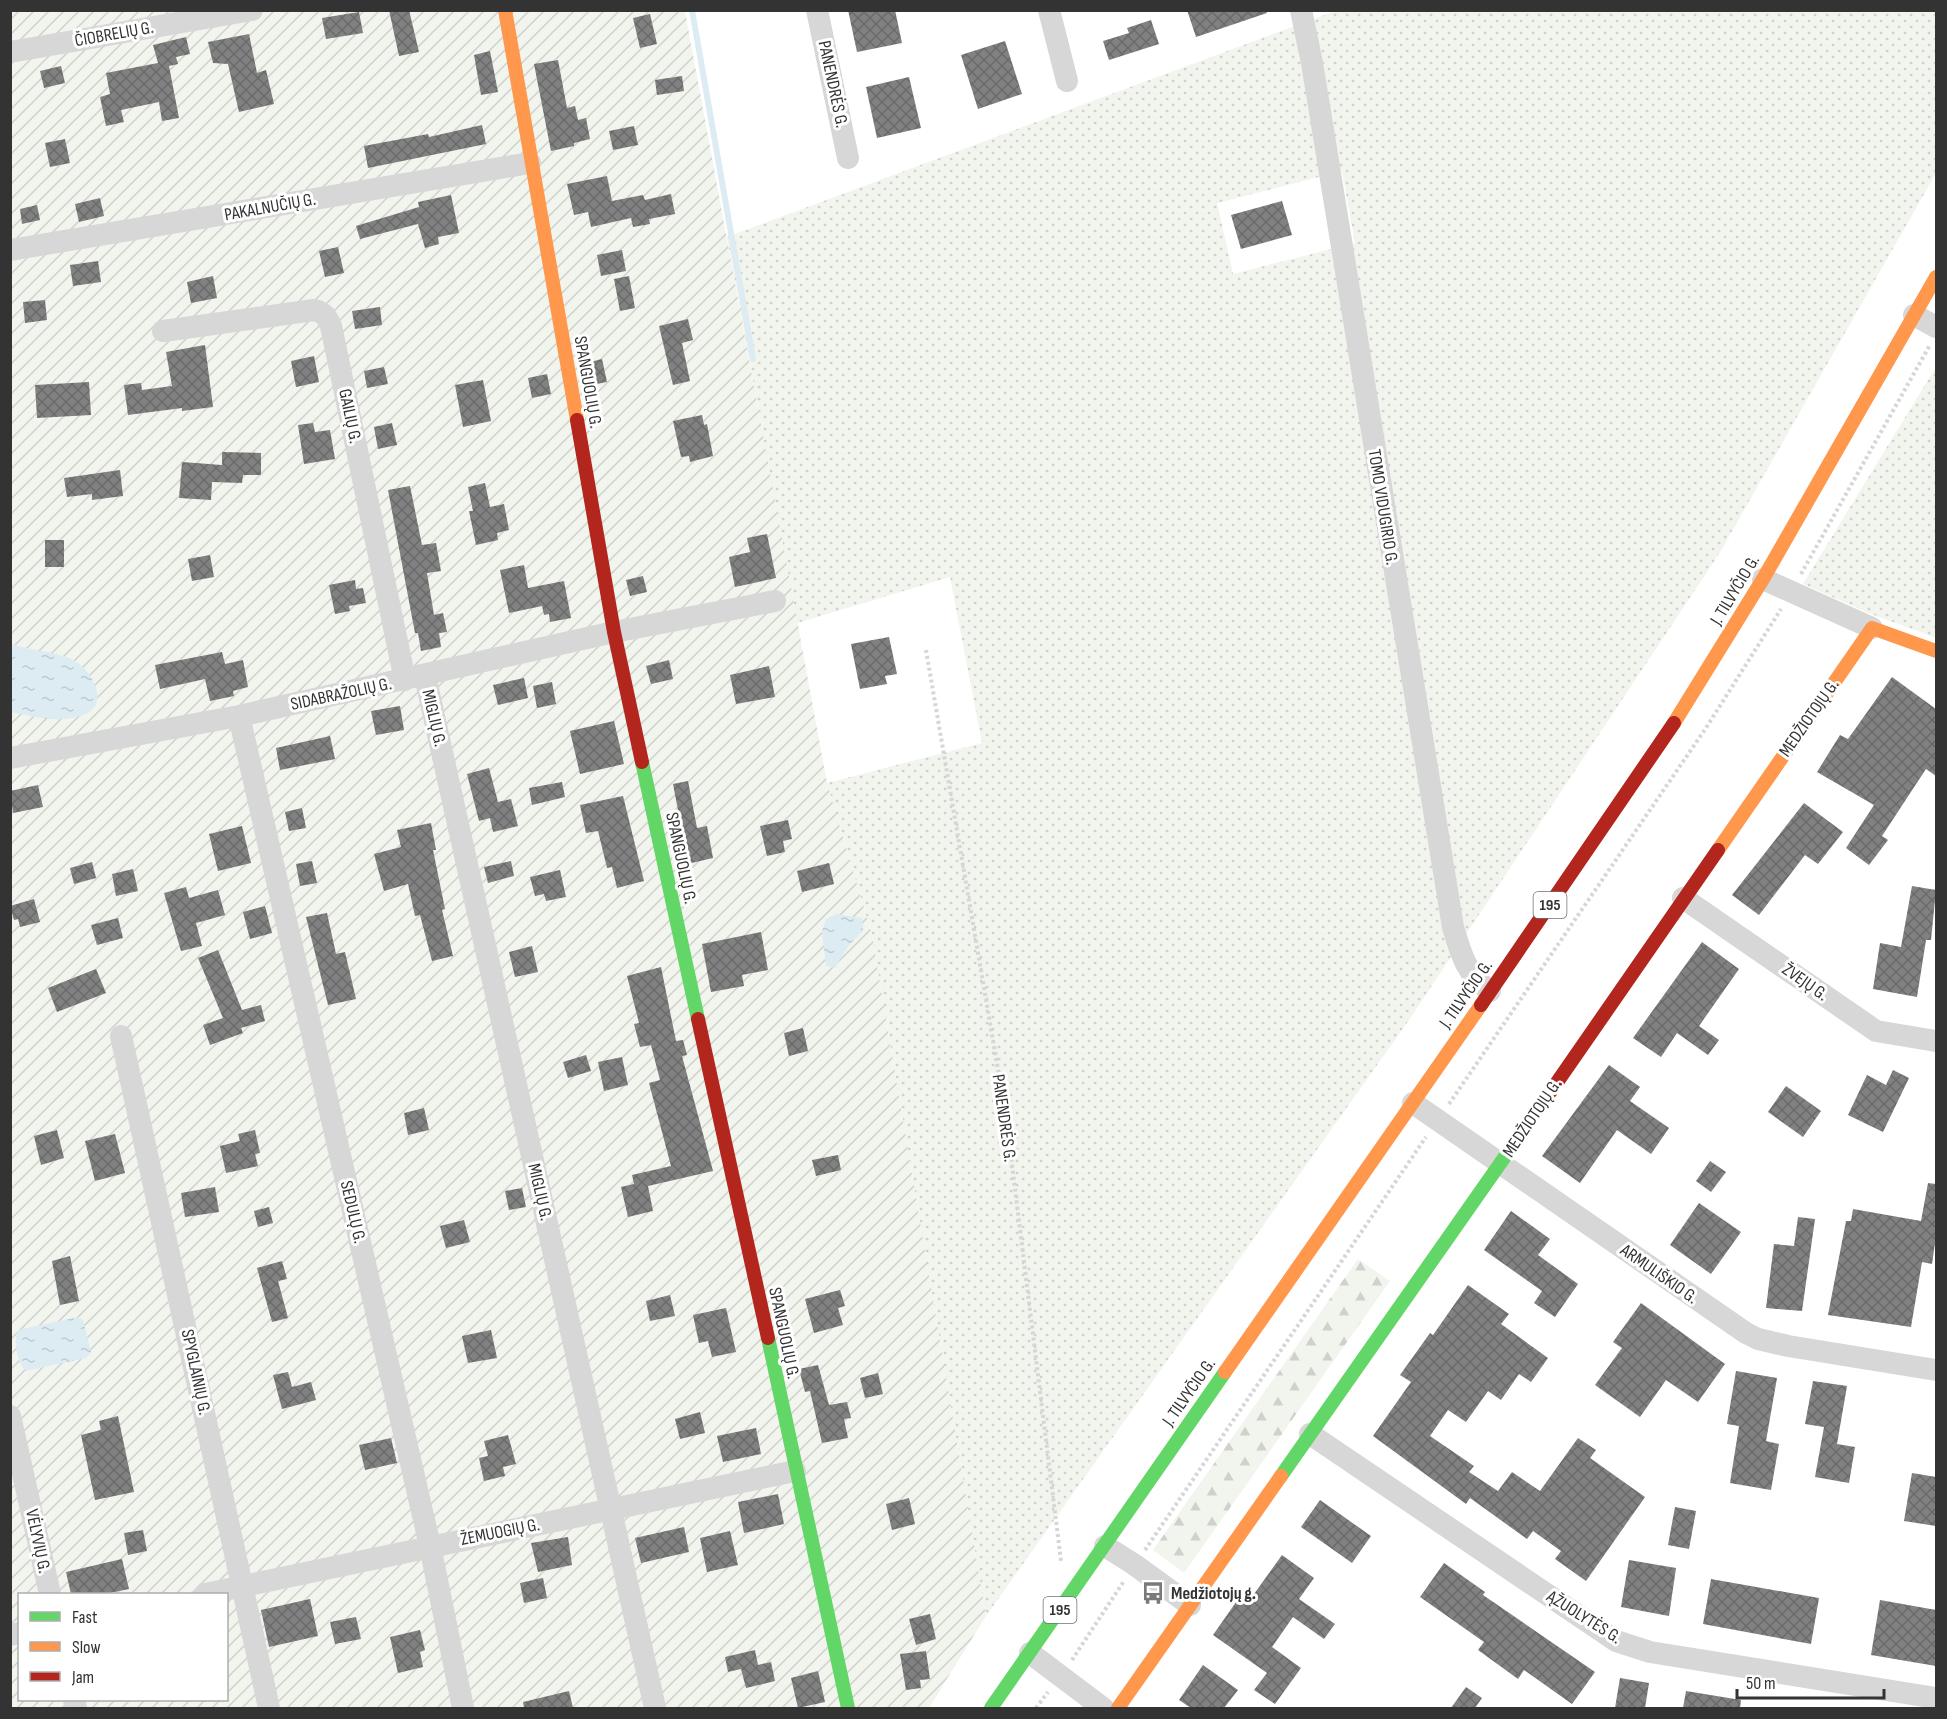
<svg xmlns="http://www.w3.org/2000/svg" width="1947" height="1719" font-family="'Sofia Sans Condensed',sans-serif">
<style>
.grass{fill:url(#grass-dots);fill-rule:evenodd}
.forest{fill:url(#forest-firs)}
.garden{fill:url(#garden-furrows);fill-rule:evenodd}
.water{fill:url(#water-ripples)}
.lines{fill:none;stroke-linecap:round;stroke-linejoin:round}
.stream{stroke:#ddebf3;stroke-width:6}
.building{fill:url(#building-cross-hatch)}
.path{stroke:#d6d6d6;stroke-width:4;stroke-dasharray:3 3;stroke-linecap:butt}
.street{stroke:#d7d7d7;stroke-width:22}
.fast{stroke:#63d668;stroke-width:14}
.slow{stroke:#ff974d;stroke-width:14}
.jam{stroke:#b3261e;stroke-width:14}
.labels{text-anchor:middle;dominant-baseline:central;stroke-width:6;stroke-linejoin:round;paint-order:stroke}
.shield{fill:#fff;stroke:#707070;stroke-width:1.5}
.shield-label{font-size:16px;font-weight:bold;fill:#333}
.street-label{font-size:18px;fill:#333;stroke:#fff}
.poi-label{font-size:18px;font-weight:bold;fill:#333;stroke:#fff;text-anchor:start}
</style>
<defs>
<pattern id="grass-dots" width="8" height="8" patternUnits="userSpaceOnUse" patternTransform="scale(1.5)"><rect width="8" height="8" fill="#f1f5ed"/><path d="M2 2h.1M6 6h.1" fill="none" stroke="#cfd2cc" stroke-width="1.8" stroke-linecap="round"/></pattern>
<pattern id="forest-firs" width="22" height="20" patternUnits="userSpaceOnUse" patternTransform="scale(1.5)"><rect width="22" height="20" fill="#f1f5ed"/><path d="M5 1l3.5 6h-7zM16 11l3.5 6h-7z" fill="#cfd2cc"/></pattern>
<pattern id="garden-furrows" width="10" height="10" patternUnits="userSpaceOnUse" patternTransform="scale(1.5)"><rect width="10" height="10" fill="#f1f5ed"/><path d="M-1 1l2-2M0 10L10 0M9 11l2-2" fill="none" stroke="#cfd2cc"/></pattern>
<pattern id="water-ripples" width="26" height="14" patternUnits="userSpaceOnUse" patternTransform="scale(1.5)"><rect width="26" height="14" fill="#ddebf3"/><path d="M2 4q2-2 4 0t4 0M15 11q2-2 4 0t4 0" fill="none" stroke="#becad1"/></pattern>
<pattern id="building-cross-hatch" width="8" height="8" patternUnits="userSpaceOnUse" patternTransform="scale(1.5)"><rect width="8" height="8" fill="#818181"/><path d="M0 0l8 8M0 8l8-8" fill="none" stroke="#6a6a6a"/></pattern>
</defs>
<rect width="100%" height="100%" fill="#fff"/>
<path class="grass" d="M1335,11H1936V173L1719,554L1409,1020L986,1616L872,935L827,783L982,743L950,577L797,623L727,237ZM1342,171L1355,243L1233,274L1217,203Z
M1936,367V638L1866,612L1803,584Z"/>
<path class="forest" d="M1358,1259L1390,1281L1184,1573L1153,1550Z"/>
<path class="garden" d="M11,11H685L827,783L872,935L986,1616L929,1708H11ZM20,1594H226V1700H20Z"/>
<path class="water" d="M11,644C29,650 51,651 69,658C92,667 114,707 80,716C57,723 33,717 11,712Z
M836,914L862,918L863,931L849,945L835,968L826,966L822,931L826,919Z
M77,1317L83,1320L91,1352L86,1358L26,1371C17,1363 13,1341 18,1330Z"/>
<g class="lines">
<path class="stream" d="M692,10L753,359"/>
</g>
<path class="building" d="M389,10H409L419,52L399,56Z
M848,10H895L902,43L857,52Z
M1187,10H1266L1267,13L1196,37Z
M359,12L363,33L326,39L322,18Z
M650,14L657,44L640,48L633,18Z
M1151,20L1159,44L1109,60L1103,41L1129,33L1127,28Z
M249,34L257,73L266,70L274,104L239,112L228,64L213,63L208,42Z
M186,37L190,54L176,57L178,64L169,66L179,118L162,121L159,102L121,110L124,122L106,126L100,97L110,94L106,73L158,63L153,45Z
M1005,41L1022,94L978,109L961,55Z
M490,51L498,92L481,95L474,55Z
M558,60L567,108L575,106L578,120L586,118L590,139L574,143V146L551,151L534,64Z
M61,66L65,83L44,88L40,71Z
M682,76L684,91L657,95L655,80Z
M909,77L921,128L877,138L866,87Z
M482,125L486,144L368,168L364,146L428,134L429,137Z
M634,126L638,145L613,150L609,131Z
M65,139L70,163L50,167L45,143Z
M607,176L612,201L643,195L645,200L671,194L675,214L649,219L650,224L633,227L631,218L591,227L588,212L574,215L567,184Z
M451,195L459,233L438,237L439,244L425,248L418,224L360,239L356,226L419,207L418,202Z
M100,198L104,216L79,222L75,204Z
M1282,201L1292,235L1241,249L1231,215Z
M37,205L40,220L22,224L20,209Z
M338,247L344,273L325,277L319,251Z
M622,250L626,271L601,276L597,255Z
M98,261L101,282L73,286L70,265Z
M213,276L217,298L191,303L187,282Z
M629,276L635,308L620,311L614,279Z
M45,300L47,320L25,323L23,302Z
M380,307L382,325L355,329L352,311Z
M688,319L693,340L682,343L690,381L673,385L659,326Z
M205,345L213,407L182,411V408L128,415L124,385L141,383L142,390L172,386L166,352Z
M314,356L319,382L296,387L291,361Z
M602,359L607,382L591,385L586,363Z
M384,367L388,384L367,388L364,371Z
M547,374L551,394L532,398L528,378Z
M483,380L491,421L463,427L455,385Z
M89,382L91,415L37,418L35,385Z
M702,415L704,425L707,424L713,456L690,462L689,456L681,457L673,421Z
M313,423L315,432L330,430L335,459L304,464L298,425Z
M392,423L397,445L378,449L374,427Z
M222,452L261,453V475H243L242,483L212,482L211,500L179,498L182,462L222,465Z
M120,470L123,496L92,500V494L67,497L64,478Z
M485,483L490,507L504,504L509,530L497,533L498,540L476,545L469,511H473L468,487Z
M410,486L422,545L436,543L441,571L427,573L434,615L443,613L447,632L439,633L441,647L421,651L418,633H415L388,490Z
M767,534L776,578L735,587L729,557L750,552L747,538Z
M45,540H64V567H45Z
M210,555L214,577L192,581L188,559Z
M524,565L528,588L564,581L571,618L550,622L549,614L544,615L542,606L509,613L500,570Z
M643,576L647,592L630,596L626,580Z
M355,580L356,589L363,588L366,603L349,606L350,611L335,614L329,585Z
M889,637L897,674L885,676L887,684L860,689L851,644Z
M222,652L225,664L243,660L248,687L233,691L234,696L210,701L205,679L160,689L155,665Z
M669,660L673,679L651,684L646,666Z
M769,666L775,697L736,704L730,675Z
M1892,677L1936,709V776L1926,769L1882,836L1888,840L1869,865L1846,848L1874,805L1817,772L1840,735L1848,739Z
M524,678L528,698L498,705L493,685Z
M552,682L556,704L537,708L533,686Z
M400,706L404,730L376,735L371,711Z
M614,721L624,764L580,774L570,731Z
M330,736L335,759L280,770L276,748Z
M489,768L498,802L511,799L518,826L493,832L490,818L479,821L467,774Z
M688,781L697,828L707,826L713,858L683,865L676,832L682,831L673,784Z
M562,782L565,797L532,805L529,788Z
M38,785L43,807L13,813L10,791Z
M623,796L644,881L617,888L612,867L607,868L598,831L586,833L580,805Z
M1804,803L1843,832L1818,864L1805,855L1759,915L1732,895Z
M302,808L306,828L289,831L285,812Z
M788,820L792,839L783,841L785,852L767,856L760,826Z
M431,823L436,850H433L445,909L442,910L453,956L432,961L420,915L415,916L408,884L384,891L374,854L401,847L397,830Z
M242,826L251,863L218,871L209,834Z
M312,861L317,883L300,886L296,864Z
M511,861L514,876L488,883L484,867Z
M92,862L96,878L74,884L70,868Z
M829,863L834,884L802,892L797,871Z
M133,869L138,891L116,896L112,874Z
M560,870L566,897L546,901L544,894L535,896L530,877Z
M1912,886L1936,890L1931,940H1926L1917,997L1873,989L1880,943L1901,947Z
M186,887L189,898L218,890L225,915L196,923L202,946L181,951L164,893Z
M34,899L40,922L20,927L18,919L14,920L10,906Z
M265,906L272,933L250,939L243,912Z
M327,913L336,954L345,952L356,999L328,1005L306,917Z
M118,918L123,938L97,945L91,925Z
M761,932L768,970L742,975L744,986L711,992L702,944Z
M1702,942L1739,969L1699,1026L1719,1040L1708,1055L1677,1033L1661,1057L1633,1038Z
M532,946L538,972L515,977L509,952Z
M218,950L242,1010L261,1005L265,1021L241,1028L243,1033L210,1045L203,1025L223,1018L198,958Z
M661,967L676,1041L683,1040L687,1055L682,1056L713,1171L648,1186L653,1211L628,1217L621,1187L634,1184L632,1175L671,1166L649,1083L660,1080L651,1045L640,1047L634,1024L639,1023L627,976Z
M96,969L106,993L57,1012L48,988Z
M803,1028L808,1051L789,1056L784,1033Z
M586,1055L591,1071L568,1078L563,1062Z
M622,1057L628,1085L604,1091L598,1062Z
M1609,1065L1640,1087L1630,1101L1669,1128L1651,1154L1617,1130L1580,1183L1542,1156Z
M1893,1070L1909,1078L1883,1132L1848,1115L1867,1075L1886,1085Z
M1786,1086L1821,1111L1803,1137L1768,1112Z
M424,1108L429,1130L408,1135L404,1113Z
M57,1130L64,1158L41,1165L34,1136Z
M255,1130L260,1153L255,1154L258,1166L226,1173L220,1146L240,1141L238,1134Z
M115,1134L125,1173L95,1181L85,1141Z
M838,1155L841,1170L816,1176L812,1160Z
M1710,1161L1726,1172L1711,1192L1696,1181Z
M1928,1183L1936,1184V1236L1932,1264L1922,1262L1911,1327L1828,1315L1846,1221H1851L1853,1209L1921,1221Z
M215,1187L219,1212L185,1217L181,1193Z
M522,1188L526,1207L509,1210L505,1191Z
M1699,1203L1741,1232L1711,1274L1670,1245Z
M269,1207L273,1223L258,1227L254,1211Z
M1511,1211L1550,1239L1538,1255L1578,1284L1555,1317L1534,1303L1542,1291L1484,1250Z
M1798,1217L1815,1219L1802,1311L1766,1308L1774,1244L1794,1246Z
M464,1220L470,1242L446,1248L440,1226Z
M70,1256L79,1301L60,1305L52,1261Z
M282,1261L287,1279L278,1281L288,1318L272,1322L257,1268Z
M1468,1285L1509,1314L1501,1324L1548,1358L1531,1382L1519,1374L1501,1400L1488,1391L1466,1422L1448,1410L1430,1436L1474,1466L1469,1472L1498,1491L1512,1472L1540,1491L1578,1438L1596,1450L1590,1458L1645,1497L1586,1581L1555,1559L1561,1551L1533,1531L1527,1539L1470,1498L1466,1504L1373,1436L1411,1382L1400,1375L1430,1333L1433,1335Z
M840,1290L845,1306L838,1308L843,1325L814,1333L805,1299Z
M670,1295L675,1316L650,1321L646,1301Z
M1641,1303L1725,1364L1698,1402L1666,1380L1640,1417L1595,1385L1622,1348L1613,1342Z
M726,1308L736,1352L712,1357L708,1341L699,1343L693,1315Z
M491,1330L497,1358L468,1363L462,1336Z
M818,1365L829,1405L847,1402L851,1418L844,1419L848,1438L822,1443L810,1391L805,1392L799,1369Z
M1736,1371L1777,1378L1766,1441L1779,1444L1771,1490L1730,1483L1739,1426L1727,1424Z
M288,1372L292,1387L311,1382L316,1400L282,1409L273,1375Z
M878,1373L883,1394L865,1398L860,1378Z
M1813,1381L1847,1386L1837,1444L1855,1447L1849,1483L1815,1477L1824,1427L1805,1424Z
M700,1412L705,1433L680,1439L675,1419Z
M118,1416L134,1492L95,1500L81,1435L101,1430L99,1421Z
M756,1428L761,1454L723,1462L717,1436Z
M508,1435L516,1464L503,1467L505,1476L484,1481L479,1458L488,1456L484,1441Z
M391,1438L397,1463L365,1470L359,1445Z
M1912,1473L1936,1477V1526L1904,1521Z
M778,1494L784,1524L744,1533L738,1502Z
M909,1498L915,1524L892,1530L886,1504Z
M1320,1500L1371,1536L1352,1563L1301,1527Z
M1675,1507L1696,1511L1689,1549L1668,1545Z
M684,1527L689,1552L641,1563L635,1538Z
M143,1530L147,1551L128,1555L124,1533Z
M730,1531L738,1565L707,1572L700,1538Z
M568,1537L572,1565L538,1572L531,1543Z
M1282,1555L1314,1578L1299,1599L1335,1624L1324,1639L1293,1617L1272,1647L1301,1668L1275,1704L1254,1690L1267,1673L1213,1635L1241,1595L1249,1601Z
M122,1559L129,1589L105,1594H71L66,1572Z
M1629,1560L1676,1568L1669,1616L1621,1607Z
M1444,1563L1485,1592L1483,1595L1595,1672L1572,1704L1524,1670L1518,1679L1478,1650L1484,1642L1420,1597Z
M543,1578L547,1598L524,1603L520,1583Z
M1711,1579L1819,1598L1811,1644L1703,1624Z
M310,1599L318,1636L269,1647L261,1610Z
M1880,1600L1936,1610V1666L1871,1655Z
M930,1614L936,1639L916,1645L909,1619Z
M356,1617L361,1639L335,1644L330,1622Z
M420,1630L425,1650L420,1652L423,1667L398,1673L390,1637Z
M755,1650L758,1665L771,1662L775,1681L746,1688L741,1669L728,1672L725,1657Z
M926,1651L930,1679L920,1680L921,1688L906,1690L900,1654Z
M1203,1665L1238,1690L1224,1708H1191L1179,1700Z
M818,1671L825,1702L798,1708L791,1678Z
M1620,1678L1649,1683L1645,1708H1615Z
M1466,1687L1482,1698L1475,1708H1451Z
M569,1691L573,1708H524L523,1702Z
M1686,1691L1741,1700L1740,1708H1683Z"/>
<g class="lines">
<path class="path" d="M1801,574L1930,345
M926,650L1006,1116L1061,1561
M1449,1104L1706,728L1781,609
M1145,1550L1426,1137
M1072,1660L1124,1581
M1036,1708L1048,1692"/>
<path class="street" d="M817,10L848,158
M1049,10L1067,81
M1301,10L1312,63L1453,927C1461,954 1466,974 1490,991
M10,52L252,10
M10,250L530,163
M1914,315L1936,327
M163,331L314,310C324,312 327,317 331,326L405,680
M1763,579L1872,628
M425,676L655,1708
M239,716L430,1546L463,1708
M10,758L239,716L614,632L775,601
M1683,898L1876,1031L1936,1041
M121,1036L269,1708
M1413,1103L1746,1333L1758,1339L1788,1346L1936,1370
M10,1416L50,1594
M1310,1434L1616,1641L1650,1652L1936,1698
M1105,1546L1135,1565L1190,1605
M205,1594L795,1471
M10,1635L20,1633
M1030,1653L1103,1708
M74,1700L76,1708"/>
<path class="fast" d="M642,762L698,1019
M768,1338L848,1708
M1281,1476L1551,1091
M991,1708L1225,1372"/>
<path class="slow" d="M505,10L577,420
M1674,723L1763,579L1936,277
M1718,850L1872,628L1936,651
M1225,1372L1481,1005
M1118,1708L1281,1476"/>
<path class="jam" d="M577,420L614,632L642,762
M1481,1005L1674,723
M698,1019L768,1338
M1551,1091L1718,850"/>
</g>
<defs>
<g id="bus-bare" transform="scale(1.8)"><path d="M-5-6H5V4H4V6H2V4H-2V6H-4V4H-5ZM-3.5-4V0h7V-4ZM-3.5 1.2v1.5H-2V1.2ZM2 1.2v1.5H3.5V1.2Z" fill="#7a7a7a" stroke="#fff" stroke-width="2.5" paint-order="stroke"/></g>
</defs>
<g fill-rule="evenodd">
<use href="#bus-bare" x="1153" y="1593"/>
</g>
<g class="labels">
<g class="shield">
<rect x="1533.5" y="892" width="33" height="26" rx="4.5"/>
<rect x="1043.5" y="1597" width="33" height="26" rx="4.5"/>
</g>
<g class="shield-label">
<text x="1550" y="905">195</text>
<text x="1060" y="1610">195</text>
</g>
<g class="street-label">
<text transform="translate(114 34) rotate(-10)">ČIOBRELIŲ G.</text>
<text transform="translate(833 84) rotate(78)">PANENDRĖS G.</text>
<text transform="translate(270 207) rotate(-10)">PAKALNUČIŲ G.</text>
<text transform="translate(588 382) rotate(80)">SPANGUOLIŲ G.</text>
<text transform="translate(350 416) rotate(78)">GAILIŲ G.</text>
<text transform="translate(1383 507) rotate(81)">TOMO VIDUGIRIO G.</text>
<text transform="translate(1735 590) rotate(-59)">J. TILVYČIO G.</text>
<text transform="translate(341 694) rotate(-12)">SIDABRAŽOLIŲ G.</text>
<text transform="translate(434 718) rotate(77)">MIGLIŲ G.</text>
<text transform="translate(1809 718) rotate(-55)">MEDŽIOTOJŲ G.</text>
<text transform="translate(681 858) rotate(78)">SPANGUOLIŲ G.</text>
<text transform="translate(1805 982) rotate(35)">ŽVEJŲ G.</text>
<text transform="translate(1466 994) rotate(-55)">J. TILVYČIO G.</text>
<text transform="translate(1004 1118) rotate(82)">PANENDRĖS G.</text>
<text transform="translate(1532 1118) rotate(-56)">MEDŽIOTOJŲ G.</text>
<text transform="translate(540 1192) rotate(77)">MIGLIŲ G.</text>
<text transform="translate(353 1212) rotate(77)">SEDULŲ G.</text>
<text transform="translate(1659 1274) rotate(35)">ARMULIŠKIO G.</text>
<text transform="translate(784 1333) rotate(78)">SPANGUOLIŲ G.</text>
<text transform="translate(196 1372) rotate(78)">SPYGLAINIŲ G.</text>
<text transform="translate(1189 1392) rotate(-55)">J. TILVYČIO G.</text>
<text transform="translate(500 1532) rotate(-11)">ŽEMUOGIŲ G.</text>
<text transform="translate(38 1541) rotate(78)">VĖLYVIŲ G.</text>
<text transform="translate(1584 1617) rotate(32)">ĄŽUOLYTĖS G.</text>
</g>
<g class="poi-label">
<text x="1171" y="1593">Medžiotojų g.</text>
</g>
</g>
<rect width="1947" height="1719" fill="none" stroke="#333333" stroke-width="24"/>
<rect x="18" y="1593" width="210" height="108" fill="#ffffff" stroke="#adadad" stroke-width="1.5"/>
<rect x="30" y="1612" width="30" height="9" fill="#63d668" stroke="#adadad" stroke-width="1.5"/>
<text x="72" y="1623" font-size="18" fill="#333333">Fast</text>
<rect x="30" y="1642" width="30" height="9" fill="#ff974d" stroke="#adadad" stroke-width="1.5"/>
<text x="72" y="1653" font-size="18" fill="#333333">Slow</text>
<rect x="30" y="1672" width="30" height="9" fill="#b3261e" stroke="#adadad" stroke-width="1.5"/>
<text x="72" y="1683" font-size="18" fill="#333333">Jam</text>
<path d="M1737 1689v9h147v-9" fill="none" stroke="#333333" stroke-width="3"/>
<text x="1746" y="1689" font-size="18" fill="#333333" stroke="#ffffff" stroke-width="4.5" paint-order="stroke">50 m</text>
</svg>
